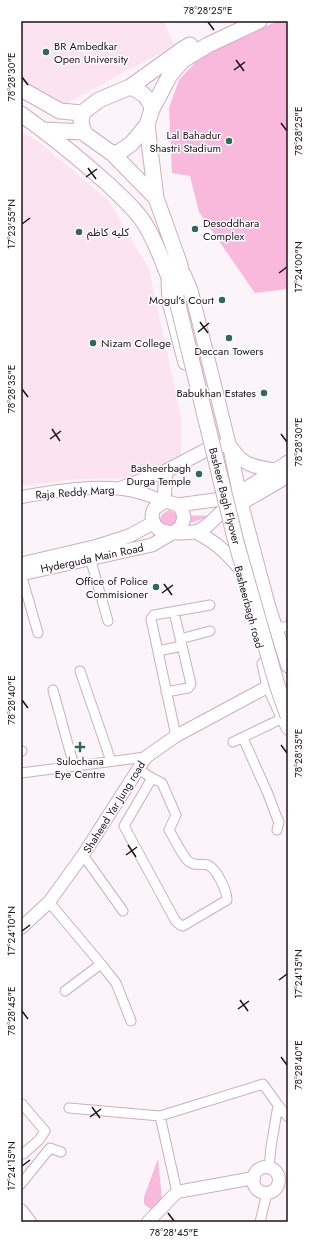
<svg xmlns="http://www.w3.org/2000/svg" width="309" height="1243" font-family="Jost,'Noto Sans Arabic',sans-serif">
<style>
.built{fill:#fce3f1}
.green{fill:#f8b9dd}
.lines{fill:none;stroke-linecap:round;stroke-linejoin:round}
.minor-casing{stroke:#cfadc0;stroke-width:11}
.tertiary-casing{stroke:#cfadc0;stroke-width:14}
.secondary-casing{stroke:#cfadc0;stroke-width:15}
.primary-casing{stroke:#cfadc0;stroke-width:17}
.minor{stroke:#fff;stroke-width:9}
.tertiary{stroke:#fff;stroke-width:12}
.secondary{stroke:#fff;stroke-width:13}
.primary{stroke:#fff;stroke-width:15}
.primary-bridge-casing{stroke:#cfadc0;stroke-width:17;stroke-linecap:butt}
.primary-bridge{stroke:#fff;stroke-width:15}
.ticks{fill:none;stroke:#1e131a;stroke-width:1.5}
.poi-dot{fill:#306a54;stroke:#fff;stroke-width:1.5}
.labels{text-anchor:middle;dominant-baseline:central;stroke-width:3;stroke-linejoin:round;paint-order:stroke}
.poi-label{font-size:11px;fill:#1e131a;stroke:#fff;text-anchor:end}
.street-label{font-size:11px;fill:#1e131a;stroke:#fff}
.neatline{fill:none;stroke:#1e131a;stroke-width:1.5}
.ticks-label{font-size:10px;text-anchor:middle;fill:#1e131a}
</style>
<rect width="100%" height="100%" fill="#fbf4f8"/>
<path class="built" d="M21,21H163L175,45L62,106L21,79Z
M21,132L38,141L109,201L149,269L181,417V461L159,478L79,479L21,486Z"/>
<path class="green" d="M278,21H288V289L255,293L199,212L190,176L172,173L169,108L179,80L203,54Z
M170,510L177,515L212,516L180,526L174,530L159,523C160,516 163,512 170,510Z
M158,1159L162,1200L154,1212L144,1204V1197Z"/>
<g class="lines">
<g class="minor-casing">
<path id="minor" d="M90,558L108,621
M21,574L38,633
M275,629L288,626
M180,639L210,631
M158,651L182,646
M80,671L111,761
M53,690L74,766
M166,692L188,688L191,684L174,612
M176,736L151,619L154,615L210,605
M243,738L268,794L277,818L279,822L277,830
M233,742L283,718
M21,751H22
M138,769L152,778L124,826L175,920L180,925L183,926L227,900C227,891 217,869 208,865C201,863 193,867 187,860C180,851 175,840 169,830L176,815L162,783L152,778
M21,773L146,757
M83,855L123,911
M49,902L101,964L116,983L131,1021
M65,991L101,964
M21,1105L22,1104L45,1131L39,1140L23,1154H21
M69,1108L160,1116L263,1084L278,1105L288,1117
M160,1116L177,1192
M269,1168L271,1147L278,1105
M21,1184L50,1148L61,1152
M260,1222L267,1193"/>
</g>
<g class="tertiary-casing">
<path id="tertiary" d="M120,488L166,471
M21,497C56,491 107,482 141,493C149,495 157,499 164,502
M21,928L49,902L83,855L146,757L176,736L269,686
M253 1180a13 13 0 1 1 26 0a13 13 0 1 1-26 0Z
M21,1210L30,1222
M148,1222L177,1192L254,1178"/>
</g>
<g class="secondary-casing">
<path id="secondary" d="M184,274L191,290L229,444L243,510L268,604L288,666
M168,282L169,302L185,363
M231,447C234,451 237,456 241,459C250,467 264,468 275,470
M164,502C161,504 157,506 154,509C150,516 153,526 160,530C169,534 185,533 194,532C205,531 215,517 223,511C229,507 237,506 243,502C258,494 273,485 288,476
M164,502L166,471L208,449L222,446
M172,503L178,505L222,499L239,493L288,462
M196,532C215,542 224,550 238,566
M21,564L98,546L129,536L153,523
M21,574L152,545L174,532L181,527L184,518L182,510L178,505
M264,664L269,686L288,728"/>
</g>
<g class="primary-casing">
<path id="primary" d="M130,87C142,92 149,97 152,109
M21,89L60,111L82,113
M82,113L81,124L85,134L113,154L156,198L180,265L184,294
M82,113L99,100L130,87L183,49L190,45
M21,114C52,136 81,160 109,185C122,198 137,210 146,226C158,246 168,274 176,297
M147,125L156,198
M44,130L84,132
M113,154L121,151L131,144L147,125L152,109L170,75L183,60L208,45L259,21"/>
</g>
<use href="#minor" class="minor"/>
<use href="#tertiary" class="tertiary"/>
<use href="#secondary" class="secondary"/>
<use href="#primary" class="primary"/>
<g class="primary-bridge-casing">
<path id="primary-bridge" d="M176,297L236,542L277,685L288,716"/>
</g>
<use href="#primary-bridge" class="primary-bridge"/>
</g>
<path class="ticks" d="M208,22L214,30M236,60L244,71M234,70L245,62M22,77L28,85M281,123L287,131M88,168L96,179M86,177L97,169M22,224L30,218M279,273L287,267M200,322L208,333M198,332L209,323M22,389L28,397M52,429L60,441M281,434L287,442M50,439L61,431M164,584L172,595M162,593L173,585M22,700L28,708M281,745L287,753M128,845L136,857M126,855L137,847M22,931L30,925M279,980L287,974M240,1000L248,1011M238,1009L249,1001M22,1011L28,1019M281,1057L287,1065M92,1107L100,1118M90,1117L101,1109M22,1166L30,1160M168,1213L174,1221"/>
<g class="poi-dot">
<circle cx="46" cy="52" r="4"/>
<circle cx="229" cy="141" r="4"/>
<circle cx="195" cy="229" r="4"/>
<circle cx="79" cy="232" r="4"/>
<circle cx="222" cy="300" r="4"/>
<circle cx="229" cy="338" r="4"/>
<circle cx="93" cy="343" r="4"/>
<circle cx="264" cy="393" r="4"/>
<circle cx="199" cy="474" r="4"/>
<circle cx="156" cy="587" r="4"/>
<path d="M78 741h4v4h4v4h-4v4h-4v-4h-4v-4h4z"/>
</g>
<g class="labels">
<g class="poi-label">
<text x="54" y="46" text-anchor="start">BR Ambedkar<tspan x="54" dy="13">Open University</tspan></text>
<text x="221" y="135">Lal Bahadur<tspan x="221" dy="13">Shastri Stadium</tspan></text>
<text x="203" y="223" text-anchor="start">Desoddhara<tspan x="203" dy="13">Complex</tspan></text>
<text x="87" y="232" text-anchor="start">كليه كاظم</text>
<text x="214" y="300">Mogul’s Court</text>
<text x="101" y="343" text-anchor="start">Nizam College</text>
<text x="229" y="351" text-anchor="middle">Deccan Towers</text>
<text x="256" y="393">Babukhan Estates</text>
<text x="191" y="468">Basheerbagh<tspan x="191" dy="13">Durga Temple</tspan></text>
<text x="148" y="581">Office of Police<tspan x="148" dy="13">Commisioner</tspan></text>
<text x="80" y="761" text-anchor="middle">Sulochana<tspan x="80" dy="13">Eye Centre</tspan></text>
</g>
<g class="street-label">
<text transform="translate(75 492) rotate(-4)">Raja Reddy Marg</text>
<text transform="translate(225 496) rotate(76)">Basheer Bagh Flyover</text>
<text transform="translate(92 558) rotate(-12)">Hyderguda Main Road</text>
<text transform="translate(249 607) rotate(75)">Basheerbagh road</text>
<text transform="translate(114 807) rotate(-58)">Shaheed Yar Jung road</text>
</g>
</g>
<rect width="309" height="1243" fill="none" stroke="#ffffff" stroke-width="44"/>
<rect x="22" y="22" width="265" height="1199" class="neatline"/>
<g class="ticks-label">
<text x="208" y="14">78°28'25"E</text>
<text transform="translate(11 77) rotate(-90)" y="4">78°28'30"E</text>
<text transform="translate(298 131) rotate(-90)" y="4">78°28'25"E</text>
<text transform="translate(11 224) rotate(-90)" y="4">17°23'55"N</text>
<text transform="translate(298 267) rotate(-90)" y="4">17°24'00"N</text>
<text transform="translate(11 389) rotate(-90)" y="4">78°28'35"E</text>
<text transform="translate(298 442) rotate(-90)" y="4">78°28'30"E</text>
<text transform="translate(11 700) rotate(-90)" y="4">78°28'40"E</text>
<text transform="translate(298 753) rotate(-90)" y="4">78°28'35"E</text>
<text transform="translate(11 931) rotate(-90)" y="4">17°24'10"N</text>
<text transform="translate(298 974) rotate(-90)" y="4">17°24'15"N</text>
<text transform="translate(11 1011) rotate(-90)" y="4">78°28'45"E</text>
<text transform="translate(298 1065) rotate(-90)" y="4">78°28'40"E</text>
<text transform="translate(11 1166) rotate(-90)" y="4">17°24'15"N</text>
<text x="174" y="1236">78°28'45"E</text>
</g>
</svg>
